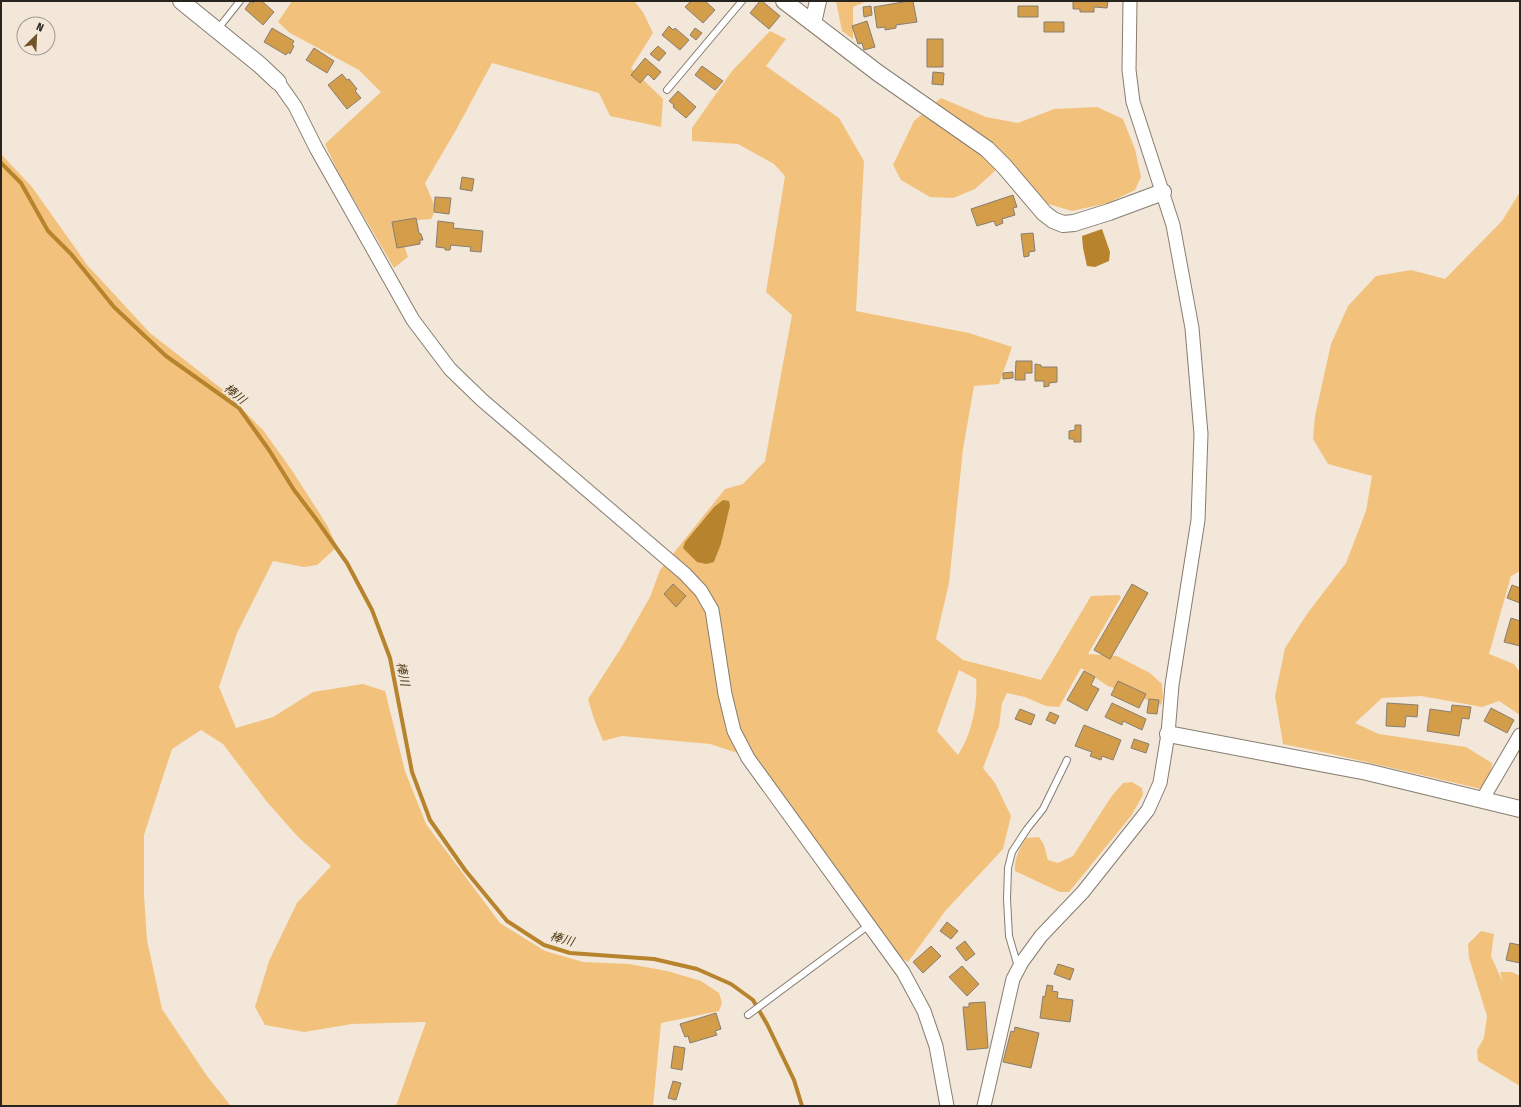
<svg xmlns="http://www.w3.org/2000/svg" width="1521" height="1107" font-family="'Fira Sans Condensed','Noto Sans JP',sans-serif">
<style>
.green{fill:#f2c27d;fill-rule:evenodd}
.water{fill:#b7832c}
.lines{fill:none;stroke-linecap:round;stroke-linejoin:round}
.stream{stroke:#b7832c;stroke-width:4}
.building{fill:#d49d4a;stroke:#877e71}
.service-casing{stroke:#867d70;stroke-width:8}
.minor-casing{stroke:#867d70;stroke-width:15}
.tertiary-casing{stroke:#867d70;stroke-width:18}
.service{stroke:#fff;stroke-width:6}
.minor{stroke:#fff;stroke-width:13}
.tertiary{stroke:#fff;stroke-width:16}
.labels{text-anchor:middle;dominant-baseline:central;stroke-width:4;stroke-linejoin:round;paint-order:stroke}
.water-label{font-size:12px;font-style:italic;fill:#4b3511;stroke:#f2e7d9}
</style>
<rect width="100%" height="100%" fill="#f2e7d9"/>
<path class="green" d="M292,1H634L643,12L653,33L631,68L663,99L661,127L610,116L599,93L492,63L456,130L425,183L436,209L431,219L396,222L408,257L394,268L338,172L325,144L381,92L359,70L290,33L278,22Z
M836,1H867L853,7V39L842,31Z
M770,31L786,39L766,66L839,118L864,161L856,311L969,333L1012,347L999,384L974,386L963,449L949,583L936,639L963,660L1041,680L1091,596L1119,595L1121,597L1088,654L1117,656L1150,673L1162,684L1163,698L1161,705L1108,686L1081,668L1059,707L1046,706L1025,697L1007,693L1002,703L999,726L983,768L995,783L1011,816L1003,849L946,910L908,962L898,956L753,758L710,744L622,736L603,741L594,719L588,699L621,648L650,597L660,570L725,489L743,484L765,461L792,315L766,292L785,176L774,164L738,144L692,141V128L732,71ZM723,500L730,506L721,544L714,562L685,542L714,507ZM959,670L976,679C978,704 972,734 958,755L937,731Z
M941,98L986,117L1018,123L1054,109L1097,107L1123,119L1135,149L1141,177L1135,190L1108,203L1072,211L1045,203L1023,177L996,170L975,189L953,198L930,197L901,180L893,165L914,121Z
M1,154L32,187L88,266L150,333L222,389L263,430L291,469L327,525L337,547L317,565L304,567L273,561L237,633L219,687L236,728L273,717L313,692L363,684L385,691L405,771L426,824L500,923L545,951L583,962L629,964L667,971L701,981L719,993L722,1003L719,1011L661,1023L653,1106H396L426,1022L352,1024L304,1032L265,1025L255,1007L269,961L297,903L331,866L299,838L267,802L223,744L201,730L172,749L144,835V896L147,940L162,1009L207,1076L231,1106H1Z
M1520,192V571L1511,576L1489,654L1514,664L1520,672V715L1499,701L1482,707L1421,696L1382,698L1355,723L1379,734L1466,747L1492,763L1491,772L1481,789C1415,774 1350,757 1283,744L1275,696L1285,648L1307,614L1346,563L1366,511L1372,476L1328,464L1313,439L1315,416L1331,344L1348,306L1376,276L1411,270L1445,279L1502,221Z
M1132,782L1142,788L1143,795L1131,816L1069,892H1060L1015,871C1014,858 1020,848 1026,838L1039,837L1044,845L1048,860L1058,863L1073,856L1111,797L1123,783Z
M1481,931L1494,934L1491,956L1503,983L1500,972H1512L1520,976V1086L1478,1061L1477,1050L1484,1038L1487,1016L1469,958L1468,944Z"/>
<path class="water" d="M1102,229L1110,252L1109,261L1095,267L1087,266L1083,248L1082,236Z
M723,500L729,501L730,506L721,544L714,562L706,564L697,562L683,548L685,542L714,507Z"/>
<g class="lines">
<path class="stream" d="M1,163L21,183L48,231L71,254L114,307L166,356L239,408L269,450L294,490L316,519L347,563L372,610L390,658L412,772L430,820L465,870L507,921L544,945L570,953L654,959L697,969L731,984L753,1000L767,1024L794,1080L802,1106"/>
</g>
<path class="building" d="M251,1L253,3L255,1H262L274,12L263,25L245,9Z
M691,1H705L715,10L703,23L685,7Z
M760,1H762L780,16L769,29L750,13Z
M909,1H913L917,22L896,25V28L885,30V27L877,28L874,7Z
M1073,1H1108L1107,8L1094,7V12H1080V9H1073Z
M871,6L872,15L864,17L863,7Z
M1018,6H1038V17H1018Z
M867,21L875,47L864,50L862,43L858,44L852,26Z
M1044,22H1064V32H1044Z
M669,26L673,30L675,28L689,40L680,50L662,35Z
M272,28L294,41L292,45L294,46L290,54L288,52L286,55L264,42Z
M695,28L702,33L696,40L690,35Z
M927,39H943V67H927Z
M658,46L666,53L659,61L650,54Z
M314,48L334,61L327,73L306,60Z
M645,58L661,72L654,80L648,74L640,83L631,75Z
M702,66L723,81L715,90L695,75Z
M933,72L944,73L943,85L932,84Z
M342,74L347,80L349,79L357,89L355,91L361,98L347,109L328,85Z
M678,91L696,107L686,118L673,107L674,105L669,101Z
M462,177L474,179L472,191L460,189Z
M1013,195L1017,207L1013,208L1015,215L1002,219L1003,223L996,226L994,221L977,226L971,209Z
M435,197L451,198L449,214L434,212Z
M416,218L419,233L421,234L423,240H420V244L397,248L392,222Z
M438,221L454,223L453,228L483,231L481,252L470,251L471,247L451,245L450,250H445V248L436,247Z
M1033,233L1035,251L1029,252V256L1024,257L1021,234Z
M1016,361H1032V373H1025V380H1015Z
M1035,364L1041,365V367H1057V382L1049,383V386L1044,387V381H1035Z
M1013,372V378L1003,379V373Z
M1075,425H1081V442H1074V439H1069V431L1075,430Z
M673,584L686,596L676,607L664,594Z
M1132,584L1148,593L1110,659L1094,650Z
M1512,585L1520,588V603L1507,598Z
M1511,618L1520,621V646L1504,642Z
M1084,671L1095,677L1091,685L1099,689L1087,711L1067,700Z
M1118,681L1146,694L1139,708L1111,695Z
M1149,699L1159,700L1157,714L1147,713Z
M1112,703L1146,719L1142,730L1123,721L1122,725L1105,717Z
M1387,703L1418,705L1417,717L1406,716L1405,727L1386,726Z
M1452,705L1471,707L1469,719L1462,718L1459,736L1427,731L1430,709L1451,712Z
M1491,708L1514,720L1507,733L1484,721Z
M1020,709L1035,715L1031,725L1015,719Z
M1050,712L1059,716L1055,724L1046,720Z
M1084,725L1121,740L1113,760L1102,756L1101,760L1090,756L1092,752L1075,746Z
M1134,739L1149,744L1146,753L1131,748Z
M947,922L958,931L951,939L940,931Z
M965,941L975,954L966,961L956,948Z
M1510,943L1520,945V963L1506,960Z
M931,946L941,956L923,973L913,962Z
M1058,964L1074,969L1070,980L1054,974Z
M962,966L979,984L967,996L949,977Z
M1047,985L1053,986L1052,991L1058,992L1057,998L1073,1000L1070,1022L1040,1018L1043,996L1045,997Z
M985,1002L988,1048L967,1050L963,1007H969V1003Z
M716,1013L721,1029L715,1031L717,1035L690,1043L688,1036L685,1037L680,1024Z
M1015,1027L1039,1033L1031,1068L1003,1062L1011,1031L1014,1032Z
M674,1046L685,1048L682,1070L671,1068Z
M673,1081L681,1083L676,1100L668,1098Z"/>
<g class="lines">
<g class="service-casing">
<path id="service" d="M217,30L240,1
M667,90L742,1
M1018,967L1009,936L1007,899L1008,868L1012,852L1027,829L1043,809L1067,760
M748,1015L869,925"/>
</g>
<g class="minor-casing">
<path id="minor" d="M278,82L295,106L316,148L413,320L450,369L482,400L685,574L701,591L712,610L725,694L734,731L748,758L903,972L924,1011L936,1046L947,1106
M1482,800L1520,735
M984,1106L1013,979L1022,962L1041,936L1083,892L1148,810L1160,783L1168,734L1172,685L1198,520L1201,434L1192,328L1173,225L1133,102L1129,70L1130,1"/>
</g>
<g class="tertiary-casing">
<path id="tertiary" d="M181,1L260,65L278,82
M784,1L878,73L987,149L1004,166L1044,213L1053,220L1063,224L1074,223L1109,212L1163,192
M813,23L818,1
M1168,734L1367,772L1520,809"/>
</g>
<use href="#service" class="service"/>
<use href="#minor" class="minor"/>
<use href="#tertiary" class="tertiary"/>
</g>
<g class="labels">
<g class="water-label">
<text transform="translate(235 394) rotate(39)">棒川</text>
<text transform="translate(403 674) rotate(79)">棒川</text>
<text transform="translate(562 939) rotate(16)">棒川</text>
</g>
</g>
<rect width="1521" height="1107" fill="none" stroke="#28241f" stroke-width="4"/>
<g transform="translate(36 36) rotate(24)"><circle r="19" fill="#f2e7d9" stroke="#a1998f"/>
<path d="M0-3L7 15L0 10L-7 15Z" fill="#715428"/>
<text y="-6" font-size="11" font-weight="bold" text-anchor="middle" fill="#28241f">N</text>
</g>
</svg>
